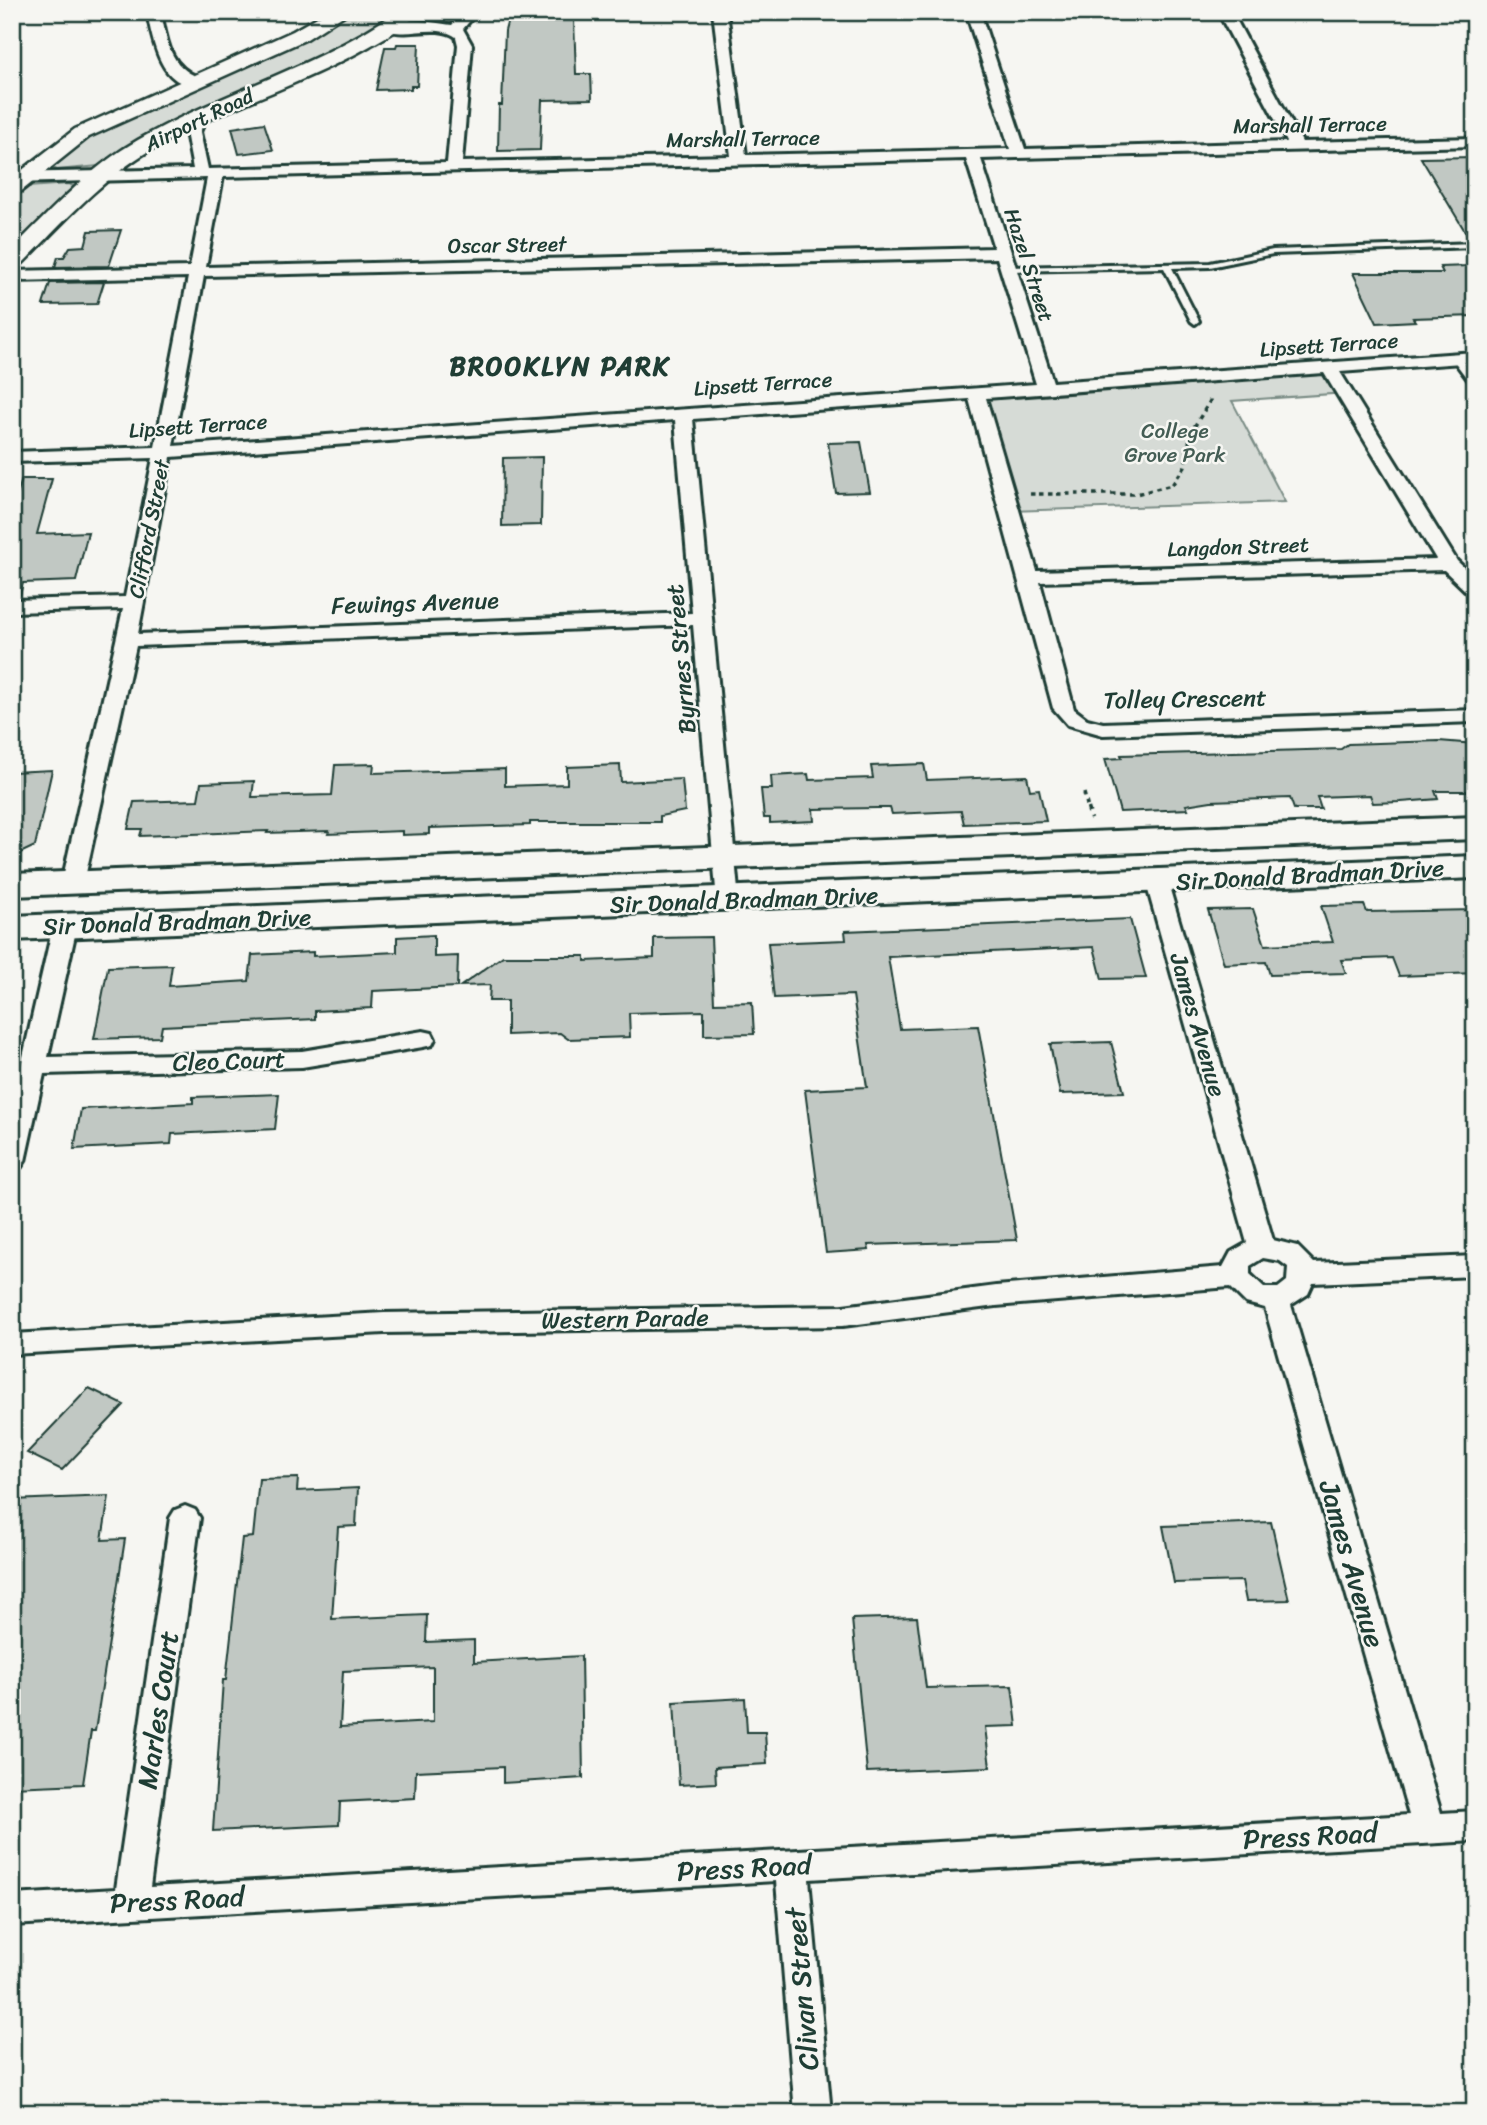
<svg xmlns="http://www.w3.org/2000/svg" width="1487" height="2125" font-family="Sriracha,sans-serif">
<style>
.green{fill:#d6dbd6;stroke:#7a8c85;stroke-width:2}
.building{fill:#c1c8c3;stroke:#1f3d34;stroke-width:2;fill-rule:evenodd}
.lines{fill:none;stroke-linecap:round;stroke-linejoin:round}
.service-casing{stroke:#1f3d34;stroke-width:6}
.minor-casing{stroke:#1f3d34;stroke-width:6}
.secondary-casing{stroke:#1f3d34;stroke-width:5}
.primary-casing{stroke:#1f3d34;stroke-width:6}
.path-far1{stroke:#1f3d34;stroke-width:3.5;stroke-dasharray:4.5 4.5;stroke-linecap:butt}
.path{stroke:#1f3d34;stroke-width:4.5;stroke-dasharray:5 5;stroke-linecap:butt}
.service{fill:#f6f6f2;fill-rule:evenodd}
.minor{fill:#f6f6f2;fill-rule:evenodd}
.secondary{fill:#f6f6f2;fill-rule:evenodd}
.primary{fill:#f6f6f2;fill-rule:evenodd}
.labels{text-anchor:middle;dominant-baseline:central;stroke-width:5;stroke-linejoin:round;paint-order:stroke}
.far-street-label{font-size:21px;fill:#1f3d34;stroke:#f6f6f2}
.far-park-label{font-size:21px;fill:#445d54;stroke:#f6f6f2}
.street-label{font-size:24px;fill:#1f3d34;stroke:#f6f6f2}
.far-district-label{font-size:26px;font-weight:bold;letter-spacing:2px;fill:#1f3d34;stroke:#f6f6f2}
.near-street-label{font-size:28px;fill:#1f3d34;stroke:#f6f6f2}
</style>
<rect width="100%" height="100%" fill="#f6f6f2"/>
<filter id="ink" filterUnits="userSpaceOnUse"><feTurbulence type="fractalNoise" baseFrequency=".0143" numOctaves="2"/><feDisplacementMap in="SourceGraphic" scale="14" xChannelSelector="R" yChannelSelector="G"/><feConvolveMatrix kernelMatrix="1 2 1 2 8 2 1 2 1" color-interpolation-filters="sRGB"/></filter>
<g filter="url(#ink)">
<path class="green" d="M350,12H397L347,44L144,138L99,166L57,170L51,167C69,141 137,113 166,100C228,73 293,48 350,12Z
M69,184L76,188L12,248V200L28,187Z
M1330,369L1345,393L1232,401L1285,502L1010,511L976,394Z"/>
<path class="building" d="M510,12H563V20H574L576,74H591L592,99L542,100L540,150L498,151L499,105H502L505,31Z
M397,44H419L417,86H411V89L376,90L385,47H396Z
M264,123L273,150L239,154L232,128Z
M1475,157V240L1471,241L1421,158Z
M121,230L109,266L55,267L58,257H64L70,247L85,246L89,231Z
M1470,266L1475,275V316L1413,318L1415,321L1377,323L1353,273H1443L1440,267Z
M104,282L97,304L43,305L50,283Z
M861,442L870,492L836,493L828,443Z
M542,457L541,525L502,526L503,458Z
M22,479H52L37,534L88,532L76,581L23,583L20,595L12,594V512Z
M1439,741L1475,744V791H1435L1438,799L1401,802L1373,803L1370,795L1317,797L1321,809H1294L1290,798L1211,801L1186,805L1188,809L1120,812L1105,759L1122,758L1121,755L1341,749L1348,744Z
M374,764L373,773L505,769V786L567,784V767L620,765L621,782L682,779L685,811L660,816V822H530V825L429,828V834L402,835V831L328,834L329,831L267,833L268,831L140,836L142,829H128L134,802L198,800L201,783L254,781L252,797L332,795L335,765Z
M924,764L927,780L1027,776L1030,790L1039,789L1046,821L964,824L961,811L892,814L890,808H878L813,809L814,821L770,823V818H764L761,789H772L771,776L808,774L809,780L873,778L871,766Z
M52,770L35,846L12,857V772Z
M1364,905L1367,912L1475,910V973L1399,976L1392,958L1341,960L1346,973L1270,975L1266,962L1224,964L1208,910L1253,909L1265,945L1333,942L1321,906Z
M1130,919L1146,978L1102,979L1094,947L888,957L900,1029L978,1026L1017,1240L868,1245L869,1250L826,1253L805,1090L867,1087L853,995L774,998L768,943L846,940L845,931Z
M434,935V957L458,956L457,987L373,991L372,1008L315,1011V1019L162,1026L160,1037L94,1039L108,967L172,965L169,986L249,981L252,955L313,952V956L397,952V937Z
M711,937L714,1003L752,1002L754,1034L704,1035V1011L629,1013L630,1037L568,1039L560,1033L507,1035V1001H489L490,985L461,986L503,956H585V961L654,958V938Z
M1111,1042L1124,1092L1060,1094L1050,1044Z
M279,1094L275,1129L172,1134L171,1144L74,1149L81,1109L193,1103V1097Z
M89,1388L124,1405L62,1470L27,1453Z
M298,1478L297,1491L358,1488L356,1526L338,1527L332,1619L427,1615L426,1642L474,1640V1662L581,1656L583,1778L503,1783V1767L416,1771L415,1798L340,1802L339,1825L213,1831L223,1680H226L242,1538L253,1537L259,1479ZM433,1667V1722L340,1727L343,1671Z
M109,1496L102,1540L125,1539L95,1731H91L83,1784L12,1787V1500Z
M1271,1522L1289,1600L1246,1601L1242,1581L1174,1583L1163,1526Z
M917,1617L926,1688L1012,1686L1017,1726L985,1727L990,1767L867,1772L852,1619Z
M745,1698L747,1732H765L767,1764L715,1767L716,1783L679,1785L674,1702Z"/>
<g class="lines">
<g class="service-casing">
<path id="service" d="M1475,243V247L1273,254L1210,267L1172,268L1199,321L1195,324L1191,321L1164,268L1008,271L1004,269L1008,267L1210,263L1273,250Z
M1454,357H1460L1475,377V386L1472,385L1454,361Z"/>
</g>
<g class="minor-casing">
<path id="minor" d="M147,12H161C167,42 169,66 200,78V84C161,92 152,38 147,12Z
M463,12H477L463,29L472,45L462,162L731,156L713,12H727L746,155L1010,149L966,12H980L1025,149L1287,142L1218,12H1232L1302,142L1475,138V146L981,159L1053,382L1475,352V362L1340,372L1457,561L1475,578V595L1468,593L1444,570L1040,582L1074,709L1087,719L1103,723L1475,710V722L1103,735L1068,725L1053,708L969,399L693,419L739,901L736,906H720L717,901L693,625L136,646L84,882L81,887H65L62,882L123,609L12,612V600L125,597L153,458L12,462V452L155,447L188,277L12,281V271L190,267L207,178L12,183V173L193,169L186,132L194,115L199,114L206,118L200,132L208,169L447,163L458,45L456,37C435,22 401,41 383,27C397,15 434,23 452,25ZM966,159L994,248L206,267L223,177ZM997,258L1036,384L173,446L204,276ZM1324,373L1436,559L1037,571L986,398ZM675,420L692,613L138,634L171,457Z
M1157,876L1165,878L1168,883L1273,1240L1297,1246L1314,1263L1475,1256V1276L1313,1283L1308,1294L1291,1305L1441,1813L1475,1811V1841L809,1879L831,2113H795L776,1881L12,1925V1895L116,1889L170,1518L175,1510L185,1506L195,1510L200,1518L150,1887L1409,1815L1265,1308L1246,1303L1230,1287L996,1306L843,1326L384,1333L12,1354V1334L384,1313L843,1306L996,1286L1223,1267L1231,1252L1247,1243L1146,883L1149,878ZM1263,1258L1280,1261L1288,1267L1287,1281L1278,1288H1265L1250,1274V1266Z
M65,919L73,921L77,926L48,1057L302,1051L423,1031L432,1033L435,1039L432,1045L423,1047L302,1067L44,1074L25,1161L21,1167L12,1170V1105L53,926L57,921Z"/>
</g>
<g class="secondary-casing">
<path id="secondary" d="M326,12H349L307,39L89,137L19,193L12,195V178L75,129L293,31Z
M396,12H418C407,26 386,37 370,46C300,86 222,108 152,149C101,179 61,225 20,266L12,268V249C52,210 89,168 138,140C221,92 316,68 396,12Z"/>
</g>
<g class="primary-casing">
<path id="primary" d="M1475,817V839L12,896V874Z
M1475,856V878L12,940V916Z"/>
</g>
<path class="path-far1" d="M1030,494H1136L1172,485L1185,466L1191,432L1210,401V395
M1084,793L1088,809"/>
<path class="path" d="M1088,808L1091,819"/>
<use href="#service" class="service"/>
<use href="#minor" class="minor"/>
<use href="#secondary" class="secondary"/>
<use href="#primary" class="primary"/>
</g>
</g>
<g class="labels">
<g class="far-street-label">
<text transform="translate(199 120) rotate(-26)">Airport Road</text>
<text transform="translate(1310 125) rotate(-1)">Marshall Terrace</text>
<text transform="translate(743 139) rotate(-1)">Marshall Terrace</text>
<text transform="translate(507 245) rotate(-1)">Oscar Street</text>
<text transform="translate(1029 265) rotate(72)">Hazel Street</text>
<text transform="translate(1329 345) rotate(-4)">Lipsett Terrace</text>
<text transform="translate(763 384) rotate(-4)">Lipsett Terrace</text>
<text transform="translate(198 426) rotate(-4)">Lipsett Terrace</text>
<text transform="translate(149 529) rotate(-79)">Clifford Street</text>
<text transform="translate(1238 547) rotate(-2)">Langdon Street</text>
</g>
<g class="far-park-label">
<text x="1175" y="431">College<tspan x="1175" dy="24">Grove Park</tspan></text>
</g>
<g class="street-label">
<text transform="translate(415 603) rotate(-2)">Fewings Avenue</text>
<text transform="translate(681 659) rotate(-95)">Byrnes Street</text>
<text transform="translate(1185 699) rotate(-1)">Tolley Crescent</text>
<text transform="translate(1310 875) rotate(-3)">Sir Donald Bradman Drive</text>
<text transform="translate(744 900) rotate(-2)">Sir Donald Bradman Drive</text>
<text transform="translate(177 922) rotate(-2)">Sir Donald Bradman Drive</text>
<text transform="translate(1198 1025) rotate(74)">James Avenue</text>
<text transform="translate(229 1061) rotate(-2)">Cleo Court</text>
<text transform="translate(625 1319) rotate(-1)">Western Parade</text>
</g>
<g class="far-district-label">
<text x="560" y="366">BROOKLYN PARK</text>
</g>
<g class="near-street-label">
<text transform="translate(1352 1564) rotate(74)">James Avenue</text>
<text transform="translate(158 1710) rotate(-82)">Marles Court</text>
<text transform="translate(1310 1836) rotate(-3)">Press Road</text>
<text transform="translate(744 1868) rotate(-3)">Press Road</text>
<text transform="translate(177 1900) rotate(-3)">Press Road</text>
<text transform="translate(802 1989) rotate(-95)">Clivan Street</text>
</g>
</g>
<rect width="1487" height="2125" fill="none" stroke="#f6f6f2" stroke-width="42"/>
<rect x="21" y="21" width="1445" height="2083" fill="none" stroke="#1f3d34" stroke-width="2.5" filter="url(#ink)"/>
</svg>
